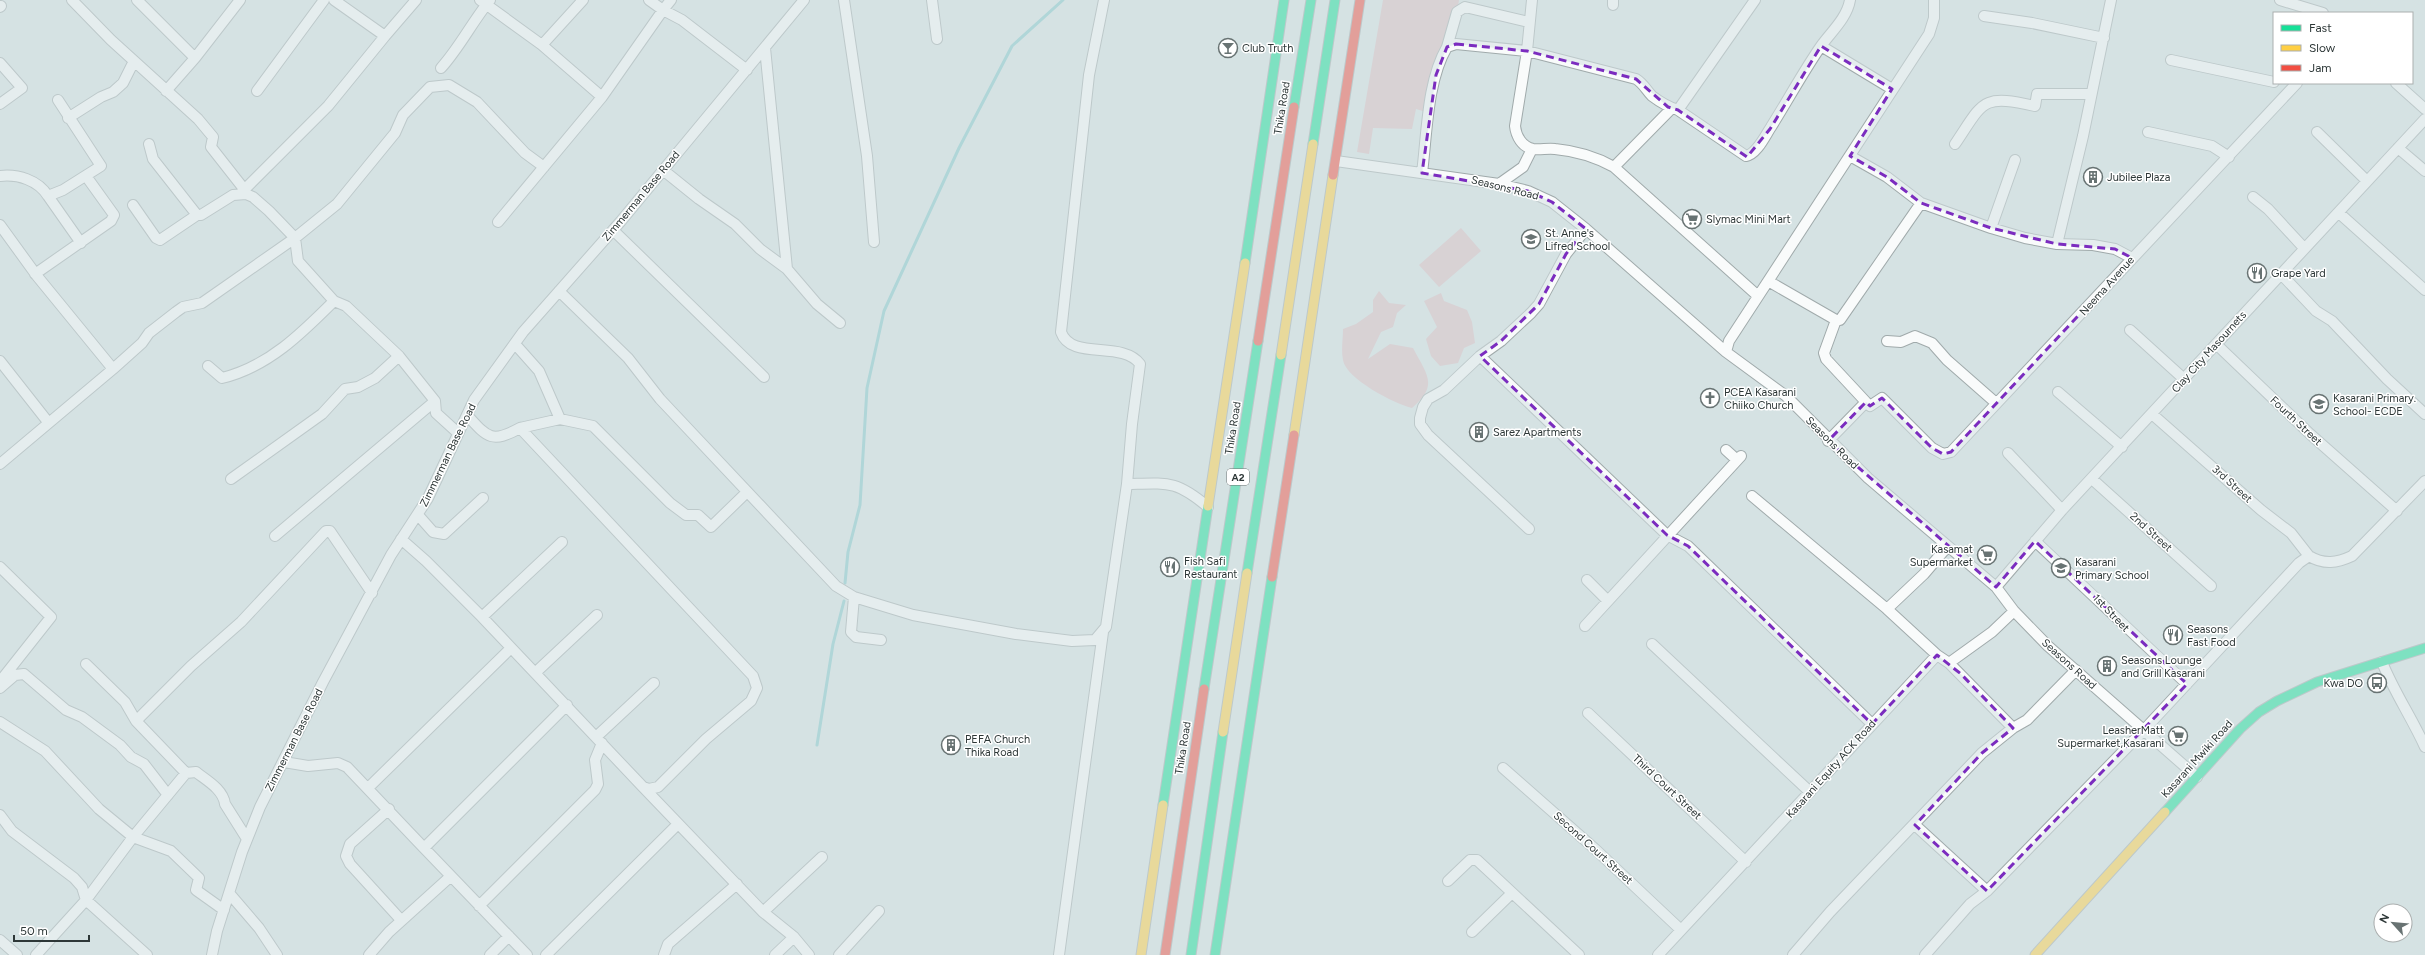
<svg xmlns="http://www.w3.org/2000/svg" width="2425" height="955" font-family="Figtree,sans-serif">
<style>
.green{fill:#dcbec2}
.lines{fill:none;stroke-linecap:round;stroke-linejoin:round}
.stream{stroke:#83c7ca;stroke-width:3}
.street-casing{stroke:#a0aaab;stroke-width:12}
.fast-casing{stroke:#a0aaab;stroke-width:11}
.slow-casing{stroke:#a0aaab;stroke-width:11}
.jam-casing{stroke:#a0aaab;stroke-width:11}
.street{stroke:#f9fbfb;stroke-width:10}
.fast{stroke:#16e098;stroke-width:9}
.slow{stroke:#ffcf43;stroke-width:9}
.jam{stroke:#f24e42;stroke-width:9}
.marked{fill:none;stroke:#7b2cbf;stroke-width:3;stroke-dasharray:8 5;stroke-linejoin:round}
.labels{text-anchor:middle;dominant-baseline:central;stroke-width:3;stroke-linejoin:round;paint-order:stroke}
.shield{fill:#fff;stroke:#6c7373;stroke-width:1}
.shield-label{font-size:10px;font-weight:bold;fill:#2d3737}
.poi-label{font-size:11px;fill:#2d3737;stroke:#fff;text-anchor:start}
.street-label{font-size:11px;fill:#2d3737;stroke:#fff}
</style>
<rect width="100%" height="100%" fill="#d5e2e3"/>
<path class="green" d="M1383,0H1459L1454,32L1435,60L1426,112L1416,109L1412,129L1373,128L1369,154L1357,152Z
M1461,228L1481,251L1439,287L1419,265Z
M1379,291L1389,303L1406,305L1397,313L1393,327L1381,332L1368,359L1390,344L1413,348C1427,375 1439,385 1412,408C1395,404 1346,379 1343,360C1341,350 1343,339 1343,329L1356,324L1373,312V300Z
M1441,293L1444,301L1467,310L1472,322L1475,343L1464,348L1458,363L1440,366L1431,356L1426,339L1437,327L1424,301Z"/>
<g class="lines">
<path class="stream" d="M845,583L848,552L860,505L867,388L884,311L959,148L1012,46L1063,0
M817,745L833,644L844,601"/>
<g class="street-casing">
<path id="street" d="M72,0L111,40L198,119L213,137L211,147L244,189
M137,0L195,58
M334,0L385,36L416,0
M480,0L542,45L602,97
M649,0L663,10L671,0
M844,0L867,156L874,242
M932,0L937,39
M1104,0L1089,75L1061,332C1071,361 1122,340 1140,364L1132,424L1127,484
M1532,0L1527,51L1515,126C1516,136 1522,147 1533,149C1540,150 1548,148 1555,149C1577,151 1596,157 1614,167L1758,296
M1755,0L1678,110L1746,156C1757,154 1765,136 1771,127C1788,100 1803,72 1821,46C1831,32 1847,18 1850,0
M2280,0L2323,13
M1613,5V0
M0,7L1,6
M1984,16L2032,23L2104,38
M542,45L583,0
M1821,46L1892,89
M1447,47L1457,12L1465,7L1529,22
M765,48L787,269
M2171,60L2274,82
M0,63L22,88L0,104
M441,68C460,47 472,22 490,0
M2396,83L2425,109
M166,91L195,58L240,0
M257,91L324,0
M68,118L101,97L113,92L123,83L134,61
M2148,132L2212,146L2229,157
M2317,132L2367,181
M149,144L153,159L197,215H201L233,195L246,194L253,197L269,211L295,238L298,261L334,301L346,306L399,356L435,401L436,413L458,433
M1955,144C1984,101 1981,94 2035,106L2037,94H2091
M2398,148L2425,171
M1850,156L1887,177L1921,203L1991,228L2025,238L2057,244L2093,245L2115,249L2132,258
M1336,161L1499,184L1528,191L1552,202L1586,229L1726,352L1786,396L1868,478L1996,587L2014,611L2048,646L2197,777
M1614,167L1672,108
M663,170L699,199L735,224L760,249L787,269L817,304L840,323
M1422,173C1427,134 1427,81 1447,47L1456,44L1527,51L1636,79C1644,84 1646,90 1652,96C1660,102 1668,107 1678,110
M0,176C18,174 38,180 48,196L63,190L101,166L58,100
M1499,184L1523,167L1532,149
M240,194L328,106L385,36
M48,196L81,243
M2253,197L2268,209L2304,248
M1921,203L1840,320H1836L1824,353L1826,359L1866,402L1870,406L1882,398L1932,448L1943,454L1951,452L2297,83
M133,205L156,238L160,240L197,215
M2339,213L2425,290
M498,222L602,97L663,10L682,20L747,70
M0,225L37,276L113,369
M1991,228L2015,160
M613,230L764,377
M2057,244L2083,136L2111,0
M35,274L111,221L114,215L86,176
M2282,275L2316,311L2332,321L2387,379L2425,414
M1768,281L1836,320
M559,291L628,358L660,399L836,586L854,597L913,615L1016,634L1072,641L1095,640L1106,627L1127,484C1168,483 1176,480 1208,507
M2130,330L2184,379
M1887,341L1901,342L1915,336L1932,343L1947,360L1996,403
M515,344L539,371L560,419
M2216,344L2310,434L2397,511
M1726,352L1729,341L1929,34L1934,18V0
M1480,356L1667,535L1688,546L1872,724
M0,361L48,422
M208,366L222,378C268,367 302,333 334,301
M2058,392L2122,447
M2152,414L2261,510L2291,533L2309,556
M520,428L560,419L593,426L670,503L686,515H698L711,527L746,493
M1828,441L1866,402
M1726,450L1737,460
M2008,453L2062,510
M0,464L113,369L142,343L149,333L176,312L183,307L202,303L295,238L337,204L395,133L403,115L430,87L449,85L477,102L525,153L544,167
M231,479L322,414L345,389L358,387L375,378L399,356
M2092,479L2211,586
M1752,496L1887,609L1924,574L1947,547
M418,515L433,532L444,534L483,498
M1529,529L1428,435L1420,424V418L1423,407L1428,399L1444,390L1480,356L1501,341L1531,313L1539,304L1566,254L1586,229
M275,536L435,401
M401,539L426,561L482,617L643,787L649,789L658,787L706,739L751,701L757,688L753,676L520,428C491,444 487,437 467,415
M2035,541L2187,684
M0,567L51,617L2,679
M1587,580L1608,601
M1996,587L2062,510L2425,119
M854,597L851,632L856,637L881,640
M1887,609L1937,655
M482,617L562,542
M1585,626L1741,456
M1652,644L1810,792
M2382,662C2394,692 2412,718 2425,747
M86,664L125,702L136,721
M535,673L597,615
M0,688L15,675L24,674L66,710L82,717L120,745L131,757L144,764L168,795
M1588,713L1746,862
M0,722L45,751L99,809L133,837L171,851L199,878L196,890L224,910
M2013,728L2027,720L2076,670
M596,737L654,683
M284,762L308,766L338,763L347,767L424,848L567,705
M1503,768L1595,849L1681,930
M369,787L511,648
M643,787L763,912L794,937L809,955
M389,809L350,844L346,856L350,864L401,920
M0,815L12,831L74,878L82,887L86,900L147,955
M1915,825L1987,891
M247,839L225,804C223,789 206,780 196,772L186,773L136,721L191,666L241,622L326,531H330L372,593
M424,848L527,955
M1448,881L1470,860H1477L1579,955
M229,893L259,928L277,955
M479,906L595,790L598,784L595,760L602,743
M763,912L822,857
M1472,932L1512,893
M0,940L17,955
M36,955L86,900L133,837L186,773
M212,955L217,931L242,852L260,807L323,682L391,555L428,498L474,400L523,332L621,221L804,0
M369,955L389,932L451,876
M490,955L509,936
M546,955L678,824
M664,955L668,944L737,884
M775,955L794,937
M839,955L879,911
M1059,955L1103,632
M1658,955L1937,655L1949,663L1992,632L2014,611
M1793,955L1830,912L1982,753L2013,728L1949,663
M1925,955L1970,904L1987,891L2143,731L2299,563L2309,556C2324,565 2337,563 2352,556L2425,481"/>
</g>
<g class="fast-casing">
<path id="fast" d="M1294,107L1311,0
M1313,144L1335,0
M1245,263L1284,0
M1247,573L1281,355
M1204,689L1258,341
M1163,805L1208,506
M2165,812L2240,729L2259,712L2277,701L2317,682L2425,648
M1191,955L1223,732
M1215,955L1272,577"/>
</g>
<g class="slow-casing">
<path id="slow" d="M1281,355L1313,144
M1294,435L1333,175
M1208,506L1245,263
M1223,732L1247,573
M1141,955L1163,805
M2035,955L2165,812"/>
</g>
<g class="jam-casing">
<path id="jam" d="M1333,175L1360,0
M1258,341L1294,107
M1272,577L1294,435
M1165,955L1204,689"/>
</g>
<use href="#street" class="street"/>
<use href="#fast" class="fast"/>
<use href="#slow" class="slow"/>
<use href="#jam" class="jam"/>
</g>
<path d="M0 0H2425V955H0ZM1456,44L1527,51L1636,79L1668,107L1678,110L1747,157L1770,129L1821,46L1892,89L1850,156L1887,177L1921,203L1991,228L2057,244L2115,249L2132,258L1951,452L1943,454L1932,448L1882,398L1870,406L1866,402L1828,441L1996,587L2035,541L2187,684L1987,891L1915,825L1982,753L2013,728L1961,674L1937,655L1872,724L1688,546L1667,535L1480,356L1501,341L1539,304L1566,254L1586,229L1552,202L1528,191L1422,173L1436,75L1447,47Z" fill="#d5e2e3" fill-opacity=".55" fill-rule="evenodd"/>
<path class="marked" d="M1456,44L1527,51L1636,79L1668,107L1678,110L1747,157L1770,129L1821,46L1892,89L1850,156L1887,177L1921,203L1991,228L2057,244L2115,249L2132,258L1951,452L1943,454L1932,448L1882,398L1870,406L1866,402L1828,441L1996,587L2035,541L2187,684L1987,891L1915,825L1982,753L2013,728L1961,674L1937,655L1872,724L1688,546L1667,535L1480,356L1501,341L1539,304L1566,254L1586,229L1552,202L1528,191L1422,173L1436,75L1447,47Z"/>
<defs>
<g id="bar-ring" transform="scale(1)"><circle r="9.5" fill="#fff" stroke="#687373" stroke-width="1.5"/><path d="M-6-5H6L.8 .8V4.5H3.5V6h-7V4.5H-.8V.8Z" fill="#687373"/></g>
<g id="building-ring" transform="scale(1)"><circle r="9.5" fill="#fff" stroke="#687373" stroke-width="1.5"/><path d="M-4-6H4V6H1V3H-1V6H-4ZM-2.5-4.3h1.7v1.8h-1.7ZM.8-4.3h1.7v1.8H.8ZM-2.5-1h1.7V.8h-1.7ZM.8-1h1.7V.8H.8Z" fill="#687373"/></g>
<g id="supermarket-ring" transform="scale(1)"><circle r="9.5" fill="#fff" stroke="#687373" stroke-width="1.5"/><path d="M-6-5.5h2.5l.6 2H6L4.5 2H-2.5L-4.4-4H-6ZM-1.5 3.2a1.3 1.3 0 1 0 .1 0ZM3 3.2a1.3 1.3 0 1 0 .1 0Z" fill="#687373"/></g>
<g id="school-ring" transform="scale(1)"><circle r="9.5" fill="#fff" stroke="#687373" stroke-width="1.5"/><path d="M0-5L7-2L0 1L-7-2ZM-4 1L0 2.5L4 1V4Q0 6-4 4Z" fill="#687373"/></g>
<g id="restaurant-ring" transform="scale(1)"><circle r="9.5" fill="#fff" stroke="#687373" stroke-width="1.5"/><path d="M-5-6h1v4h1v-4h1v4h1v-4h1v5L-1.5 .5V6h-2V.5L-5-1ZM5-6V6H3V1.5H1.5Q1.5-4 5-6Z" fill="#687373"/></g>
<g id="church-ring" transform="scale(1)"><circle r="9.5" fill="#fff" stroke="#687373" stroke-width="1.5"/><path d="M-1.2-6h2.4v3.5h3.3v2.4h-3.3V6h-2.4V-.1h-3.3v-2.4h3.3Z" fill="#687373"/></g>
<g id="bus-ring" transform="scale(1)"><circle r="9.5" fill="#fff" stroke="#687373" stroke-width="1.5"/><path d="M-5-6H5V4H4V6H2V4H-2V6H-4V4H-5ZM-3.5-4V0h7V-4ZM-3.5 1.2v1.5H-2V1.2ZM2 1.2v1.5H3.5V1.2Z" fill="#687373"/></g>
</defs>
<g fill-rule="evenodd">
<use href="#bar-ring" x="1228" y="48"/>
<use href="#building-ring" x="2093" y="177"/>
<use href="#supermarket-ring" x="1692" y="219"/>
<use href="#school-ring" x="1531" y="239"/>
<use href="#restaurant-ring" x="2257" y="273"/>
<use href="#church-ring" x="1710" y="398"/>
<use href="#school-ring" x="2319" y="404"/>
<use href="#building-ring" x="1479" y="432"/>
<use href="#supermarket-ring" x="1987" y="555"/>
<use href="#restaurant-ring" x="1170" y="567"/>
<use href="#school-ring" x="2061" y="568"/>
<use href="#restaurant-ring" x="2173" y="635"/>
<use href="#building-ring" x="2107" y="666"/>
<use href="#bus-ring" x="2377" y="683"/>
<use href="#supermarket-ring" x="2178" y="736"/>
<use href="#building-ring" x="951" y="745"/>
</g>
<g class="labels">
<rect class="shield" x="1227" y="469" width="22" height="16" rx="3"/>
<g class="shield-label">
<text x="1238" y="477">A2</text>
</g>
<g class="poi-label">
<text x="1242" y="48">Club Truth</text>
<text x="2107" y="177">Jubilee Plaza</text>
<text x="1706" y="219">Slymac Mini Mart</text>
<text x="1545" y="233">St. Anne's<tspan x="1545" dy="13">Lifred School</tspan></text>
<text x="2271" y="273">Grape Yard</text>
<text x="1724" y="392">PCEA Kasarani<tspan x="1724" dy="13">Chiiko Church</tspan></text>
<text x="2333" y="398">Kasarani Primary.<tspan x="2333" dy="13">School- ECDE</tspan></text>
<text x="1493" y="432">Sarez Apartments</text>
<text x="1973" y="549" text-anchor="end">Kasamat<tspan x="1973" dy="13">Supermarket</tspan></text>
<text x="1184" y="561">Fish Safi<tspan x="1184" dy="13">Restaurant</tspan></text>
<text x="2075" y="562">Kasarani<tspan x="2075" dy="13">Primary School</tspan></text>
<text x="2187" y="629">Seasons<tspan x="2187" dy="13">Fast Food</tspan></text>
<text x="2121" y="660">Seasons Lounge<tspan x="2121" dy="13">and Grill Kasarani</tspan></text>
<text x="2363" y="683" text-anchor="end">Kwa DO</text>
<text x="2164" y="730" text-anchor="end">LeasherMatt<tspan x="2164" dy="13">Supermarket,Kasarani</tspan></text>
<text x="965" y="739">PEFA Church<tspan x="965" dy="13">Thika Road</tspan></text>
</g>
<g class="street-label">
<text transform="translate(1282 108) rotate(-81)">Thika Road</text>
<text transform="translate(1505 188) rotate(14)">Seasons Road</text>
<text transform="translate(641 196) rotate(-50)">Zimmerman Base Road</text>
<text transform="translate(2107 286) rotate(-48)">Neema Avenue</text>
<text transform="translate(2209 352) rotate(-48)">Clay City Masournets</text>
<text transform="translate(2296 421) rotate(43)">Fourth Street</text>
<text transform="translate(1233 428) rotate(-81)">Thika Road</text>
<text transform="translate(1832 443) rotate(45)">Seasons Road</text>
<text transform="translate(448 455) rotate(-64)">Zimmerman Base Road</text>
<text transform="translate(2232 484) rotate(42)">3rd Street</text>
<text transform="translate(2151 532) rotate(42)">2nd Street</text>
<text transform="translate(2111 613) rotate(46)">1st Street</text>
<text transform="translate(2069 664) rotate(42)">Seasons Road</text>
<text transform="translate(294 740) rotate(-63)">Zimmerman Base Road</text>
<text transform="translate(1183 748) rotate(-81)">Thika Road</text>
<text transform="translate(2197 759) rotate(-48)">Kasarani Mwiki Road</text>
<text transform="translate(1831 769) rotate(-48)">Kasarani Equity ACK Road</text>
<text transform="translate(1667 787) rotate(43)">Third Court Street</text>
<text transform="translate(1593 848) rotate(42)">Second Court Street</text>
</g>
</g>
<rect x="2273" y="12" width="140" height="72" fill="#ffffff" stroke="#abafaf"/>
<rect x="2281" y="25" width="20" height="6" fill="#16e098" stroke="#abafaf"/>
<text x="2309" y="32" font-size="12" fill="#2d3737">Fast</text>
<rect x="2281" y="45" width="20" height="6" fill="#ffcf43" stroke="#abafaf"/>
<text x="2309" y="52" font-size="12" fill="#2d3737">Slow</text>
<rect x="2281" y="65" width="20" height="6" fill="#f24e42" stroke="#abafaf"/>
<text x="2309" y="72" font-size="12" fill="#2d3737">Jam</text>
<g transform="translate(2393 923) rotate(297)"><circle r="19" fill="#ffffff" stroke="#abafaf"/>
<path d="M0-3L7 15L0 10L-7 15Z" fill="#687373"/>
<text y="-6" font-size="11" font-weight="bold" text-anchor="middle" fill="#2d3737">N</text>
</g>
<path d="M14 935v6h75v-6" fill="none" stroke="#2d3737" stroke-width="2"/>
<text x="20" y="935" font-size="12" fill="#2d3737" stroke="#ffffff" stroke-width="3" paint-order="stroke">50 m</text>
</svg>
